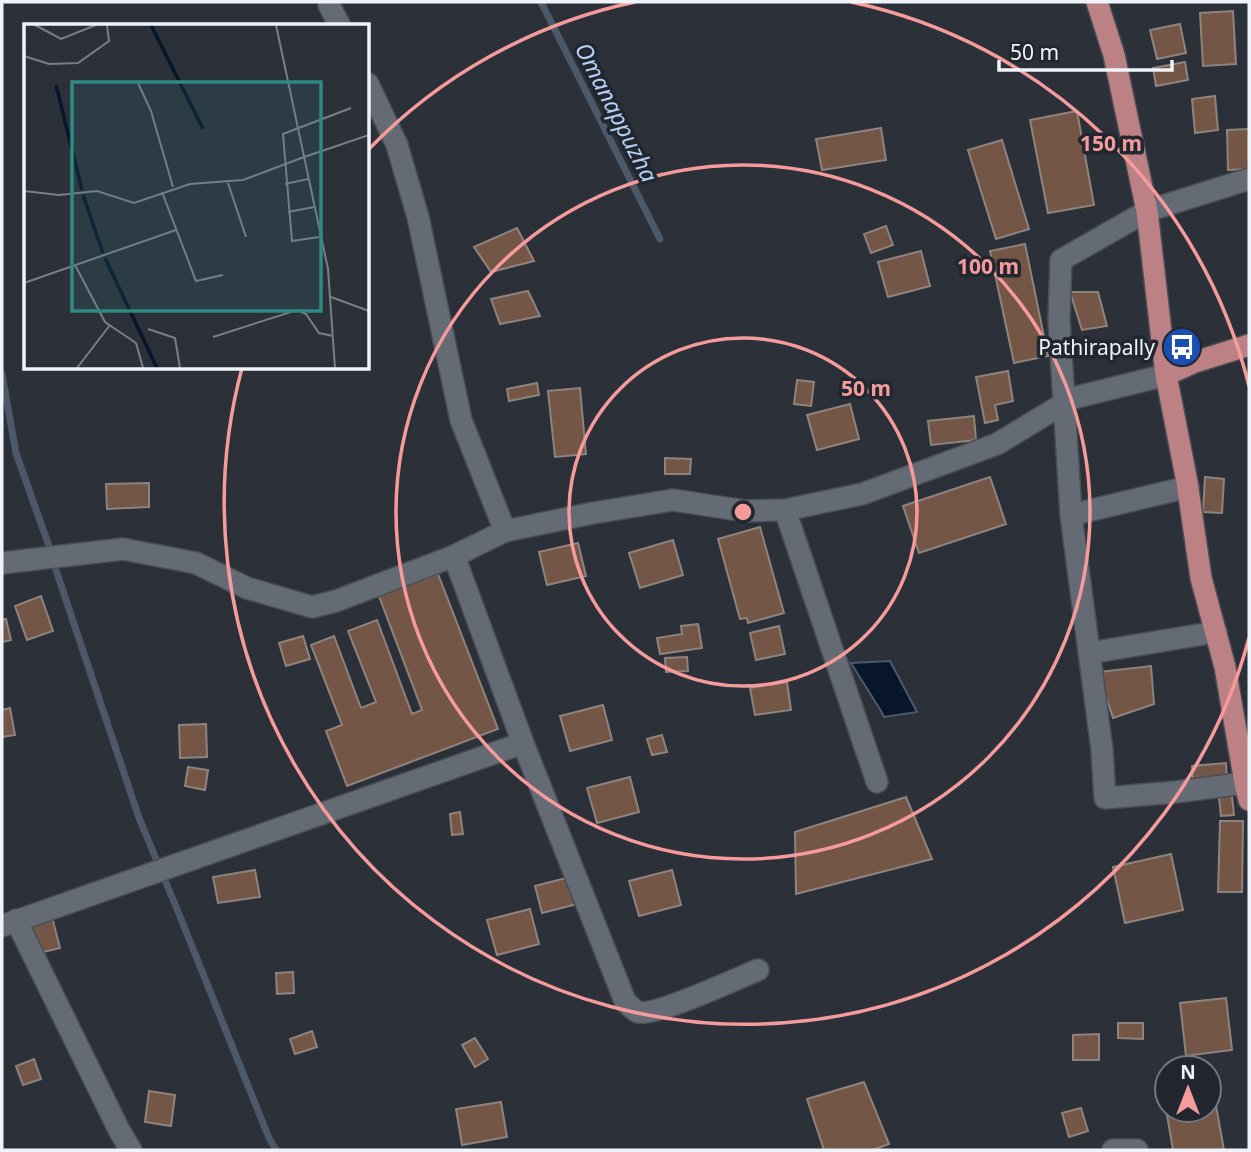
<svg xmlns="http://www.w3.org/2000/svg" width="1251" height="1152" font-family="'Noto Sans',sans-serif">
<style>
.water{fill:#07162b;stroke:#4d5869;stroke-width:2}
.lines{fill:none;stroke-linecap:round;stroke-linejoin:round}
.stream{stroke:#4d5869;stroke-width:7}
.building{fill:#745646;stroke:#8f837d;stroke-width:2}
.minor-casing{stroke:#494d54;stroke-width:24}
.major-casing{stroke:#494d54;stroke-width:24}
.minor{stroke:#656b75;stroke-width:21}
.major{stroke:#bc8185;stroke-width:21}
.ring{fill:none;stroke:#f59b9b;stroke-width:3.5}
.labels{text-anchor:middle;dominant-baseline:central;stroke-width:7;stroke-linejoin:round;paint-order:stroke}
.poi-label{font-size:21px;fill:#f0f3f9;stroke:#22272f;text-anchor:end}
.water-label{font-size:23px;font-style:italic;fill:#b7d2f9;stroke:#22272f}
.inset-river{fill:none;stroke:#07162b;stroke-width:3.5}
.inset-road{fill:none;stroke:#7a7e86;stroke-width:2}
.view{fill:#318983;fill-opacity:0.15;stroke:#318983;stroke-width:3.5}
.inset-edge{fill:none;stroke:#f0f3f9;stroke-width:3.5}
.centre{fill:#f59b9b;stroke:#22272f;stroke-width:3.5}
.ring-label{font-size:21px;text-anchor:middle;font-weight:bold;fill:#f59b9b;stroke:#22272f;stroke-width:7;stroke-linejoin:round;paint-order:stroke}
</style>
<rect width="100%" height="100%" fill="#2b3039"/>
<path class="water" d="M890,661L917,712L884,717L881,711L851,663Z"/>
<g class="lines">
<path class="stream" d="M541,2L660,239
M2,374L16,453L50,549
M54,564L139,818L177,909L269,1138L276,1150"/>
</g>
<path class="building" d="M1233,11L1236,64L1203,66L1200,13Z
M1180,24L1186,53L1157,59L1150,30Z
M1185,62L1188,80L1156,86L1153,68Z
M1215,96L1218,130L1195,133L1192,99Z
M1077,111L1094,205L1048,213L1030,120Z
M881,128L886,160L822,170L816,139Z
M1249,129V169L1228,170L1227,130Z
M1002,140L1029,229L996,239L968,150Z
M886,226L893,245L871,253L864,234Z
M517,228L534,261L491,272L474,247Z
M1025,244L1048,356L1014,363L990,251Z
M921,251L930,286L888,297L878,262Z
M528,291L540,316L500,324L491,299Z
M1070,292H1098L1107,326L1082,330Z
M1008,371L1013,401L995,405L998,420L985,423L976,377Z
M797,380L814,382L811,406L794,404Z
M537,383L539,395L509,401L507,389Z
M580,388L586,454L555,457L548,391Z
M850,404L859,439L817,450L807,415Z
M974,416L976,440L931,445L928,421Z
M665,458L691,459L690,474H665Z
M990,477L1006,524L919,553L903,506Z
M1205,477L1224,479L1222,513L1203,512Z
M149,483V507L107,509L106,484Z
M760,527L784,613L748,623L747,618L740,619L718,539Z
M673,540L683,575L640,588L629,553Z
M578,543L586,576L547,585L539,552Z
M438,574L498,729L347,786L326,731L342,725L311,645L334,636L361,708L376,702L348,631L377,620L412,714L422,710L379,596Z
M41,596L53,631L27,640L15,606Z
M6,619L11,640L2,642V620Z
M698,624L702,648L660,654L657,638L682,634L681,626Z
M779,626L785,654L756,660L750,633Z
M303,636L310,659L286,666L279,643Z
M687,657L688,671L666,672L665,658Z
M1151,666L1154,704L1113,718L1098,672Z
M787,682L791,710L755,715L750,688Z
M603,705L612,740L570,751L560,716Z
M10,708L15,735L2,737V710Z
M206,724L207,757L180,758L179,725Z
M662,735L667,752L652,755L647,739Z
M1226,763L1227,783L1193,785L1192,766Z
M188,767L208,770L205,790L185,786Z
M630,777L639,812L597,823L587,788Z
M1231,787L1234,815L1221,816L1218,788Z
M906,797L932,859L796,894L795,832Z
M460,812L463,834L452,835L450,814Z
M1220,821H1243L1242,892H1218Z
M1171,854L1183,910L1125,923L1113,867Z
M255,870L260,897L218,903L213,877Z
M672,870L681,905L639,916L629,881Z
M570,877L577,904L542,913L535,886Z
M530,909L539,944L497,955L487,920Z
M52,917L60,948L39,953L31,922Z
M293,972L294,993L277,994L276,973Z
M1226,998L1232,1050L1186,1056L1180,1003Z
M1118,1023H1143V1039L1118,1038Z
M312,1031L317,1047L295,1054L290,1039Z
M1099,1034V1060H1073V1035Z
M475,1038L488,1059L475,1067L462,1045Z
M34,1059L41,1079L23,1085L16,1066Z
M864,1082L889,1144L873,1150H824L807,1099Z
M1209,1089H1213L1224,1150H1173L1164,1097H1167V1110H1209Z
M149,1091L175,1095L171,1126L145,1122Z
M501,1102L507,1137L462,1145L456,1109Z
M1081,1108L1088,1131L1069,1137L1062,1113Z"/>
<g class="lines">
<g class="minor-casing">
<path id="minor" d="M329,5L340,26
M368,84L397,145L418,217L461,420L505,531
M785,510L877,782
M1071,515L1188,487
M454,556L523,743L625,1001C629,1005 633,1010 638,1012C655,1017 738,978 758,970
M2,563L123,549L196,563L247,588L312,607L336,601L454,556L505,531L593,513L673,500L745,511L785,510L862,494L997,444L1073,398L1166,375
M1089,653L1216,632
M1245,783L1176,792L1105,798L1102,750L1071,515L1059,320L1061,260L1147,211L1249,179
M16,920L120,1132L131,1150
M2,926L523,743
M1113,1150H1137"/>
</g>
<g class="major-casing">
<path id="major" d="M1097,2L1114,55L1147,211L1166,375L1187,482L1201,578L1225,667L1245,783L1249,800
M1166,375L1195,362L1249,345"/>
</g>
<use href="#minor" class="minor"/>
<use href="#major" class="major"/>
</g>
<g class="ring">
<circle cx="743" cy="512" r="174"/>
<circle cx="743" cy="512" r="347"/>
<path d="M1249 638A521 521 0 1 1 242 368M368 150A521 521 0 0 1 635 2M851 2A521 521 0 0 1 1249 386"/>
</g>
<defs>
<g id="bus-disc" transform="scale(2.0125)"><circle r="9.5" fill="#1a4fb4" stroke="#22272f"/><path d="M-5-6H5V4H4V6H2V4H-2V6H-4V4H-5ZM-3.5-4V0h7V-4ZM-3.5 1.2v1.5H-2V1.2ZM2 1.2v1.5H3.5V1.2Z" fill="#fff"/></g>
</defs>
<g fill-rule="evenodd">
<use href="#bus-disc" x="1182" y="347"/>
</g>
<g class="labels">
<g class="poi-label">
<text x="1155" y="347">Pathirapally</text>
</g>
<g class="water-label">
<text transform="translate(617 112) rotate(63)">Omanappuzha</text>
</g>
</g>
<g transform="translate(24 24)">
<rect width="345" height="345" fill="#2b3039"/>
<path class="inset-river" d="M127,1L179,105M32,61L58,166M59,171L79,229M81,234L133,344"/>
<path class="inset-road" d="M11,1L37,15L72,1M252,1L304,245L311,344M0,32L25,40L54,39L85,17L83,1M114,59L127,87L149,163M280,133L345,111M204,159L222,213M261,160L284,155M0,167L35,171L73,167L110,179L166,160L219,156L280,133M138,168L172,257L199,251M264,188L290,183M295,213L268,217L259,110L327,84M51,241L81,298L112,319L119,344M0,259L152,206M307,273L345,287M124,305L151,314L156,344M189,313L273,286L282,290L295,309L309,312M53,344L86,301"/>
<path class="view" d="M48,58H297V287H48Z"/>
<rect width="345" height="345" class="inset-edge"/>
</g>
<circle cx="743" cy="512" r="10" class="centre"/>
<g class="ring-label">
<text x="1111" y="151">150 m</text>
<text x="988" y="274">100 m</text>
<text x="866" y="396">50 m</text>
</g>
<rect width="1251" height="1152" fill="none" stroke="#f0f3f9" stroke-width="7"/>
<g transform="translate(1188 1089)"><circle r="33" fill="#22272f" stroke="#747980" stroke-width="2"/>
<path d="M0-5L12 26L0 18L-12 26Z" fill="#f59b9b"/>
<text y="-10" font-size="19" font-weight="bold" text-anchor="middle" fill="#f0f3f9">N</text>
</g>
<path d="M999 60v10h173v-10" fill="none" stroke="#f0f3f9" stroke-width="3.5"/>
<text x="1010" y="60" font-size="21" fill="#f0f3f9" stroke="#22272f" stroke-width="5" paint-order="stroke">50 m</text>
</svg>
